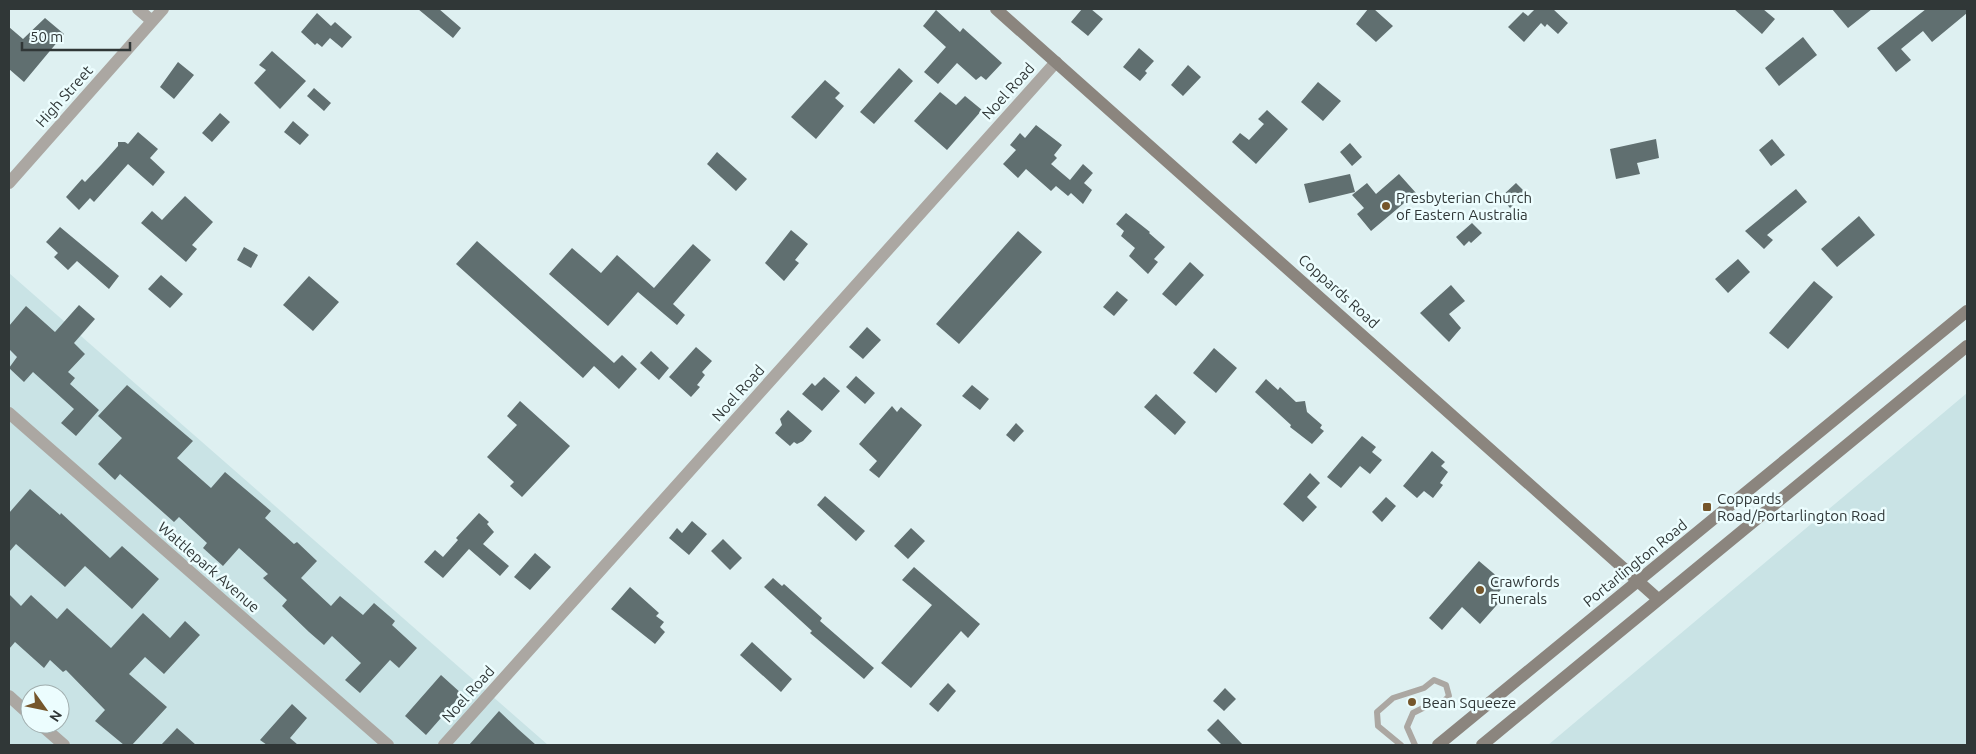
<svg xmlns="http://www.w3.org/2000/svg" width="1976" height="754" font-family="Ubuntu,sans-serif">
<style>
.built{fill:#c9e3e5;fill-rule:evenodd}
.building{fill:#606f70}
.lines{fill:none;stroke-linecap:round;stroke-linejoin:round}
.lane{stroke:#aba7a2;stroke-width:6}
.street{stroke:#aba7a2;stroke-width:12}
.secondary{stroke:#8b857e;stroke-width:12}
.poi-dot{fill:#75562b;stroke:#ecfdfe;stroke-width:2}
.labels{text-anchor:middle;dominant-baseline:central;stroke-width:5;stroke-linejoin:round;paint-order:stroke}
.street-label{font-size:15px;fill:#303737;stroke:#ecfdfe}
.poi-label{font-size:15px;fill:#303737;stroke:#ecfdfe;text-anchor:start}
</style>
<rect width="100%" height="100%" fill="#def0f1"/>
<path class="built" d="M9,273L548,745H9ZM30,694H60V724H30Z
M1967,393V745H1548Z"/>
<path class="building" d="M418,9H439L461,28L453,38Z
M1082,9H1091L1103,19L1088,36L1071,22Z
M1368,9H1374L1393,26L1376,42L1356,24Z
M1535,9H1553L1568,23L1558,34L1547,24L1545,27L1541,23L1524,42L1508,27L1523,12L1528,16Z
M1734,9H1763L1775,19L1762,34Z
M1832,9H1872L1848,28Z
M1926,9H1967V13L1932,42L1923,31L1901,49L1911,60L1896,72L1877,48Z
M936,10L960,32L963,28L1002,63L986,80L981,76L976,80L957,63L938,84L924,72L946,47L923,26Z
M317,13L331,26L335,22L352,37L342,48L330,38L322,47L317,43L315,45L301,32Z
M45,18L64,34L24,82L9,69V27L23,39Z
M1803,37L1817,55L1779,86L1765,68Z
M1139,48L1154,61L1145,71L1147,73L1140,81L1123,67Z
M272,51L306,81L280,109L254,83L266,70L259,65Z
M178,62L194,75L174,99L160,87Z
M1188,65L1201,77L1183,96L1171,85Z
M899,68L913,81L874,124L860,112Z
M825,80L840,93L835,98L844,106L816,139L791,117Z
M1318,82L1341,101L1323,121L1301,102Z
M314,88L331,103L324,111L307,96Z
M940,92L956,105L965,96L982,110L947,150L914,121Z
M1267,110L1288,129L1256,164L1232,142L1240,133L1249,140L1264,124L1258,119Z
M220,113L230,122L212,142L202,133Z
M293,121L309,135L300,145L284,132Z
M1036,125L1062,145L1054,155L1057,158L1051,164L1070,180L1083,164L1093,173L1084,183L1092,190L1083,204L1071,193L1068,196L1056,186L1051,191L1026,169L1018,178L1003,164L1016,150L1010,145L1020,133L1025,138Z
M138,132L158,149L150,158L165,172L153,186L128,164L94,202L90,198L79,210L66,197L82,179L85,182L101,165L118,146V142H125L128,144Z
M1656,139L1659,158L1637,163L1640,174L1616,179L1610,149Z
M1772,139L1785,155L1771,166L1759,150Z
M1350,143L1362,157L1352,166L1340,152Z
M717,152L747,179L736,191L707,164Z
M1350,174L1355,192L1309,203L1304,184Z
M1399,174L1416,193L1371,231L1357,214L1364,208L1352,195L1367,183L1376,194Z
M1516,183L1526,193L1510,208L1501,197Z
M1796,189L1807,202L1767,235L1773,240L1764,249L1745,231Z
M185,196L213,222L192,245L197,249L186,262L141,223L152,211L162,220Z
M1126,213L1150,232L1149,233L1165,247L1154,259L1158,262L1148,274L1129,256L1135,248L1121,236L1124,231L1116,224Z
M1859,216L1875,235L1837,267L1821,249Z
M1472,223L1482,233L1471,243L1469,241L1464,246L1456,237Z
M60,227L119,276L109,289L77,261L68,270L54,257L58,253L46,242Z
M791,230L808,244L795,260L799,263L784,281L765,263Z
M1018,231L1042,252L959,344L936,324Z
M477,241L614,363L622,355L637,369L619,389L594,366L583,378L456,264Z
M693,244L711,260L673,304L685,315L677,325L638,292L608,326L549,274L572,248L601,273L617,255L654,288Z
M244,247L258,255L251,268L237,260Z
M1738,259L1750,272L1728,293L1715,279Z
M1190,262L1204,275L1176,306L1162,294Z
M161,275L183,294L170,308L148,289Z
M309,276L339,302L313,331L283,305Z
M1814,281L1833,297L1788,349L1769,333Z
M1451,285L1465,301L1449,314L1461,328L1449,342L1420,313Z
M1117,291L1128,300L1114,316L1103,307Z
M79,305L95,319L74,343L85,354L68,372L75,378L70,384L99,410L76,436L61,423L74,409L33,372L24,382L9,368L17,357L9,349V326L26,306L55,332Z
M867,327L881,340L863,359L849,347Z
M696,347L712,361L702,372L705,375L697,385L700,387L691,397L669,377Z
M1214,348L1237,368L1216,393L1193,373Z
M651,351L669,368L659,380L640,363Z
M856,376L875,393L865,404L846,387Z
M824,377L840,391L822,411L802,394L812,383L815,386Z
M1266,379L1278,390L1280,387L1296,402L1305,401L1307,412L1322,425L1320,428L1324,431L1312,444L1290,427L1291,425L1255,392Z
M127,385L193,441L177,458L211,488L225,472L271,511L265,518L294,544L297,542L317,561L301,578L331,606L340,596L363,615L374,603L395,621L392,625L417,648L399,668L390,660L360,693L345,680L361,663L332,636L324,645L309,632L282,606L287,600L263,578L268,574L239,548L223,566L203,548L207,543L179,517L174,522L120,474L115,480L98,464L122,438L98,416Z
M972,385L989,399L980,410L962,396Z
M1156,394L1186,422L1175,435L1144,407Z
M520,401L570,446L522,497L510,486L514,482L487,457L517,425L507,416Z
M892,406L897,412L901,407L922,425L879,478L869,470L877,461L859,444Z
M788,410L812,431L803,441L797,444L794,442L790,446L775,433L782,425L780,419Z
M1016,423L1024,431L1014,442L1006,435Z
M1362,436L1376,447L1372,452L1382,460L1370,474L1360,466L1341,488L1327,477Z
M1432,451L1445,462L1441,466L1448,472L1440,483L1443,485L1433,498L1424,491L1417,498L1403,486Z
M1310,473L1320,483L1307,497L1317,507L1303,522L1283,504Z
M30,489L60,515L61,513L110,558L122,546L159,579L132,609L85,566L65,587L16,544L9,552V513Z
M825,496L865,531L856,541L817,505Z
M1386,497L1396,506L1382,522L1372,512Z
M479,513L489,522L487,524L494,532L483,544L509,566L500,576L469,549L443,578L424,562L435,550L443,557L458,540L456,538Z
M692,521L707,534L689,555L669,538L677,528L682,533Z
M911,528L925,541L908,559L894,546Z
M723,539L742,558L730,570L711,551Z
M535,553L551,567L530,590L514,577Z
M1479,561L1506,584L1498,593L1503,598L1480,624L1462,607L1442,630L1429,618Z
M914,567L980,624L968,638L961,631L911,688L881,663L932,605L902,580Z
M773,578L782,586L784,584L822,618L820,621L874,668L864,679L810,633L812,631L764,587Z
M630,587L659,613L656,616L664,622L660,627L665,632L655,644L611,609Z
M9,594L21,606L31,595L57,619L67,608L111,648L143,613L170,638L185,621L200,635L164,674L145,657L129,674L167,707L132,745H124L95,721L105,710L66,670L63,672L50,660L44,668L15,642L9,649Z
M752,642L792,679L781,692L740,655Z
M441,675L462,694L426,735L405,716Z
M948,683L956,691L938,712L929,704Z
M1225,688L1236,699L1224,711L1213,701Z
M292,704L307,718L290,738L298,745H267L260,740Z
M499,711L518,729L536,745H469Z
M1218,719L1243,745H1222L1207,730Z
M177,728L196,745H161Z"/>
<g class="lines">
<path class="lane" d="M1401,745L1378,726L1377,712L1393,698L1424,688L1434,680L1446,685L1449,696L1438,707L1429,705L1413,713L1407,727L1415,745"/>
<path class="street" d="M138,9L152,21
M9,183L163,9
M9,413L388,745
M9,696L30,715
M40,724L64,745
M444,745L1056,62"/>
<path class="secondary" d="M996,9L1658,599
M1438,745L1967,311
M1482,745L1967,346"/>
</g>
<g class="poi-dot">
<circle cx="1386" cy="206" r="5"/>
<rect x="1702" y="502" width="10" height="10" rx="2.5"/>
<circle cx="1480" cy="590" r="5"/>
<circle cx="1412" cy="702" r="5"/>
</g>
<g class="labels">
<g class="street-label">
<text transform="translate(1008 91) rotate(-48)">Noel Road</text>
<text transform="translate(64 96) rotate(-48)">High Street</text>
<text transform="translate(1339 291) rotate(42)">Coppards Road</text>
<text transform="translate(738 393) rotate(-48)">Noel Road</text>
<text transform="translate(1635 563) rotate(-39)">Portarlington Road</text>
<text transform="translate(209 567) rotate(41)">Wattlepark Avenue</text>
<text transform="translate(468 694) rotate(-48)">Noel Road</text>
</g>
<g class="poi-label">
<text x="1396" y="197">Presbyterian Church<tspan x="1396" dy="17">of Eastern Australia</tspan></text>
<text x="1717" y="498">Coppards<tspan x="1717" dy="17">Road/Portarlington Road</tspan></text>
<text x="1490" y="581">Crawfords<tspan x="1490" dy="17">Funerals</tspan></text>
<text x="1422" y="702">Bean Squeeze</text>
</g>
</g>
<rect width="1976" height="754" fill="none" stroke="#303737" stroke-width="20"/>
<g transform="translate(45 709) rotate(123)"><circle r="24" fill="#ecfdfe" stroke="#a1aeae"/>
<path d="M0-4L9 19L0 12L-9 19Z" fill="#75562b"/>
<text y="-8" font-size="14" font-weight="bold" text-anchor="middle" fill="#303737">N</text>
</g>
<path d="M22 42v8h108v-8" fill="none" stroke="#303737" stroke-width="2.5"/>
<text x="30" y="42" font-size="15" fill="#303737" stroke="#ecfdfe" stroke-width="4" paint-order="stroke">50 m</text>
</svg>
